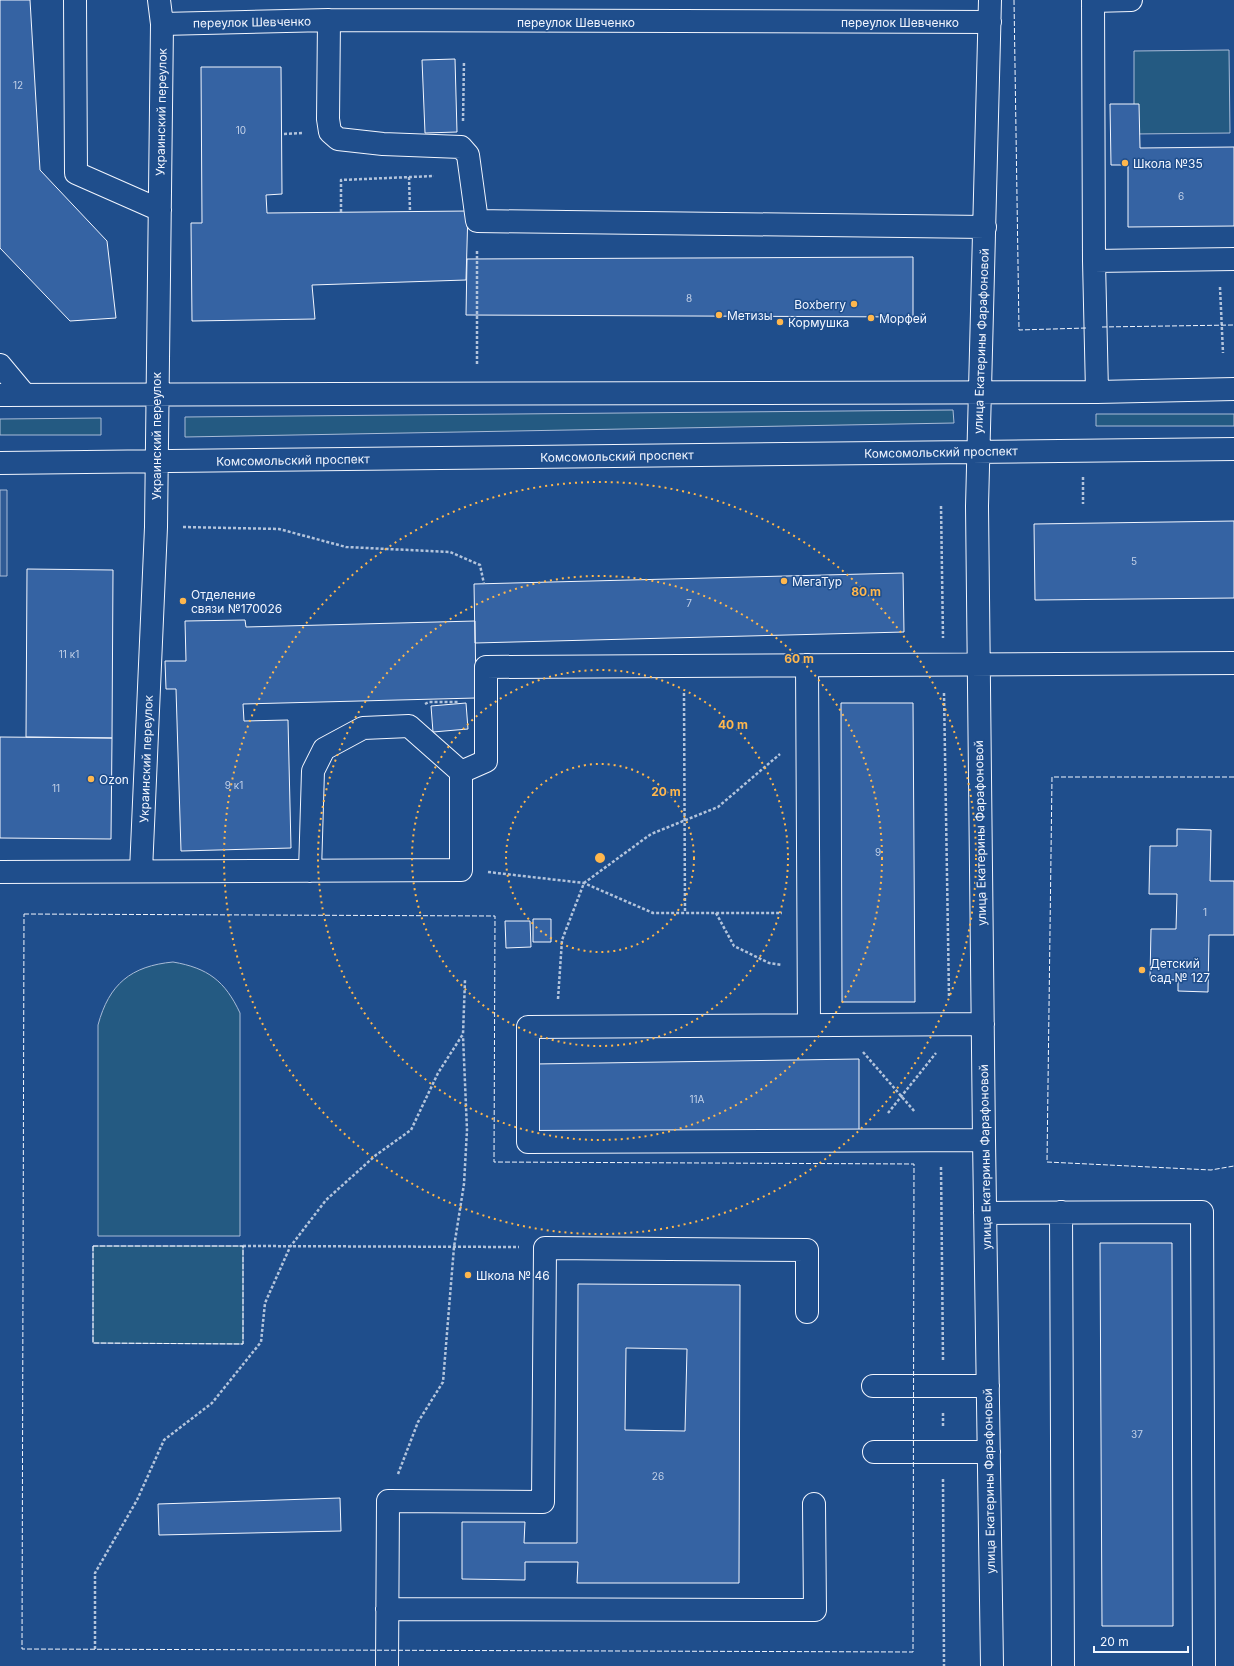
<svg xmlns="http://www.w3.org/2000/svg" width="1234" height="1666" font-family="Inter,sans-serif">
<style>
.green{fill:#245a82;stroke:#a8bbd7}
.parking{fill:#305b95;stroke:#a8bbd7}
.building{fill:#3563a3;stroke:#f2f6ff;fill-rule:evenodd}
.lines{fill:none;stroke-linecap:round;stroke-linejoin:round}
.minor-casing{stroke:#f2f6ff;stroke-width:24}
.path{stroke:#b3c4dc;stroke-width:2.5;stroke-dasharray:3 2;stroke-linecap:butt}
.minor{stroke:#1f4e8c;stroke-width:22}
.fence{stroke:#f2f6ff;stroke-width:1;stroke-dasharray:5 2;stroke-linecap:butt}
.ring{fill:none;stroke:#ffb74d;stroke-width:2;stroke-dasharray:2 4}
.poi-dot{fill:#ffb74d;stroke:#1f4e8c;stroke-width:1.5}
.labels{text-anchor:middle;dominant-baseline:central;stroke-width:3;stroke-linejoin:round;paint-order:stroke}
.number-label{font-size:10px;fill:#c3d1e8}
.street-label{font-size:12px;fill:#f2f6ff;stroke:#1f4e8c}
.poi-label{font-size:12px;fill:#f2f6ff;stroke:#1f4e8c;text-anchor:start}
.centre{fill:#ffb74d;stroke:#1f4e8c;stroke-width:2}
.ring-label{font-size:12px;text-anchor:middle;font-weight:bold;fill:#ffb74d;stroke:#1f4e8c;stroke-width:3;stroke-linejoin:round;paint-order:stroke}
</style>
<rect width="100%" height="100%" fill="#1f4e8c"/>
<path class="green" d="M1229,50L1230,133L1134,134V51Z
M953,410L954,423L185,437V417Z
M1096,414H1234V426H1096Z
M101,418V435H0V419Z
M173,962C208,968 225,981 240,1013V1236H98V1025C109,984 131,966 173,962Z
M93,1246H243V1344L93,1343Z"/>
<path class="parking" d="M0,490H7V576H0Z"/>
<path class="building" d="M0,0H30L40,170L107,241L116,318L70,321L0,248Z
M455,59L457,132L425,133L422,60Z
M201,67H281L282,194L266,195L267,213L468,211L466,280L312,285L315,319L192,321L191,223H202Z
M1110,104H1139L1140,148L1234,147V226L1128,227V165H1111Z
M913,257V317L466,315L467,259Z
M1234,521V598L1035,600L1034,524Z
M27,569L113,570L112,738L26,737Z
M903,573L904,632L475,643L474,584Z
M245,620L246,627L475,621L476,698L243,704L244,721L288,720L291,848L181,851L176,689H166L165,661H186L185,621Z
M466,703L468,729L433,732L431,706Z
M841,703H913L915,1002H842Z
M0,737L112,738L111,839L0,838Z
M1177,829L1211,830L1210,881H1234V935H1209L1208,992L1178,991V980L1150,979L1151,929H1176L1177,894H1149L1150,846H1177Z
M533,919H551V942H533Z
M505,921H530L531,947L506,948Z
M859,1059V1133L537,1134L535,1064Z
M1100,1243H1172L1173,1626H1102Z
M578,1284L740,1285L739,1583H577L578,1562H525V1580L462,1579V1522H525L524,1543H577ZM626,1348L687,1349L685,1431L625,1430Z
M340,1498L341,1531L159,1535L158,1504Z"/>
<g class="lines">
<g class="minor-casing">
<path id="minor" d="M75,0L76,173L160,210
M990,0L977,506L984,1140L992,1666
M1093,0L1094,261L1097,392
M1093,1L1131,0
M329,20L328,119L330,132L338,139L383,144L461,147L468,155L477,221L985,227
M162,24L329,20L990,22
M1094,261L1234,259
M0,365L25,395
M0,395L1097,392L1234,389
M0,463L1234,449
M807,665L809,1025
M461,772L486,761V667L1234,663
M141,871L156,527L162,24L159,0
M0,872L461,870V772L409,726L363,728L324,749L313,771L310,871
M983,1024L528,1027V1142L984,1140
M1061,1212L1063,1666
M985,1213L1202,1212L1204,1666
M873,1386H988
M874,1452H989
M387,1609L815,1610L814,1504
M387,1666L388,1501L543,1502L545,1248L807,1250V1312"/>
</g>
<path class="path" d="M463,121L464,61
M284,134L302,133
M409,177L410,211
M341,212V180L434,176
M1220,287L1223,353
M477,364V249
M1083,477V504
M941,506L943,638
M183,527L279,529L346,547L450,552L480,565L484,584
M684,693L685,913
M944,693L949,997
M425,704L429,702H459
M488,872L584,883L653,913H782
M716,913L734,946L769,963L782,965
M558,999L562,940L584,883L651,834L718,807L780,754
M863,1052L915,1112
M888,1113L936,1053
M941,1167L943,1360
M243,1246L519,1247
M943,1413V1426
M398,1474L418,1422L443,1382L454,1247L464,1184L467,1130L463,1036
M943,1479L944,1666
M95,1649V1573L137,1500L164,1440L212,1403L261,1342L265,1303L290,1247L326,1200L376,1155L411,1130L438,1073L463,1034L465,980"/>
<use href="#minor" class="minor"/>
<path class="fence" d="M1014,0L1019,330L1086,328
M1102,327L1234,325
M1234,777H1052L1047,1162L1211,1170L1234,1166
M24,914L495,916L494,1162L914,1164L913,1652L22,1649Z
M93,1246H243V1344L93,1343Z"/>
</g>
<g class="ring">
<circle cx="600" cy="858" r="94"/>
<circle cx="600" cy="858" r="188"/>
<circle cx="600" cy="858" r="282"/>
<circle cx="600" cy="858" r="376"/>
</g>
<g class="poi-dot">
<circle cx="1125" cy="163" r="4"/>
<circle cx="854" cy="304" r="4"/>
<circle cx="719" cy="315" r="4"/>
<circle cx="871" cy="318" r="4"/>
<circle cx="780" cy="322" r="4"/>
<circle cx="784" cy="581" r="4"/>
<circle cx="183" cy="601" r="4"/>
<circle cx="91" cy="779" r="4"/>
<circle cx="1142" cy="970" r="4"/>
<circle cx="468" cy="1275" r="4"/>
</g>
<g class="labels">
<g class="number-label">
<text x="18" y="85">12</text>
<text x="241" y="130">10</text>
<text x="1181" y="196">6</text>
<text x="689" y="298">8</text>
<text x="1134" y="561">5</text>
<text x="689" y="603">7</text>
<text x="69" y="654">11 к1</text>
<text x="234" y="785">9 к1</text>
<text x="56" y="788">11</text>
<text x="878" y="852">9</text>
<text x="1205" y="912">1</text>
<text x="697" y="1099">11А</text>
<text x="1137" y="1434">37</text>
<text x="658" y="1476">26</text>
</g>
<g class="street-label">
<text transform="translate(252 22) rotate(-1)">переулок Шевченко</text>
<text x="576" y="22">переулок Шевченко</text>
<text x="900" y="22">переулок Шевченко</text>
<text transform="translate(161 112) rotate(-89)">Украинский переулок</text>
<text transform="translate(981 341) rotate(-88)">улица Екатерины Фарафоновой</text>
<text transform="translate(156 436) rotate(-90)">Украинский переулок</text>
<text transform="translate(941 452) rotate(-1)">Комсомольский проспект</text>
<text transform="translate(617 456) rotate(-1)">Комсомольский проспект</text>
<text transform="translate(293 460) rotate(-1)">Комсомольский проспект</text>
<text transform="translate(146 759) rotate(-88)">Украинский переулок</text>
<text transform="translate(980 833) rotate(-91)">улица Екатерины Фарафоновой</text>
<text transform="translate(985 1157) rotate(-91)">улица Екатерины Фарафоновой</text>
<text transform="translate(989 1481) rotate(-91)">улица Екатерины Фарафоновой</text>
</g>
<g class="poi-label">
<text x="1133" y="163">Школа №35</text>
<text x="846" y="304" text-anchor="end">Boxberry</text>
<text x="727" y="315">Метизы</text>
<text x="879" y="318">Морфей</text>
<text x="788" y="322">Кормушка</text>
<text x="792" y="581">МегаТур</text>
<text x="191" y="594">Отделение<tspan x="191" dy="14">связи №170026</tspan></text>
<text x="99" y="779">Ozon</text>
<text x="1150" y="963">Детский<tspan x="1150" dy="14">сад № 127</tspan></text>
<text x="476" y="1275">Школа № 46</text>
</g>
</g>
<circle cx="600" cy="858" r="6" class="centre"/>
<g class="ring-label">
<text x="866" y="596">80 m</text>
<text x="799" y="663">60 m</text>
<text x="733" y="729">40 m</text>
<text x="666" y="796">20 m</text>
</g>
<path d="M1094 1646v6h94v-6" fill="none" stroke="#f2f6ff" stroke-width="2"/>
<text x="1100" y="1646" font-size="12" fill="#f2f6ff" stroke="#1f4e8c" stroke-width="3" paint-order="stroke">20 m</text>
</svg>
